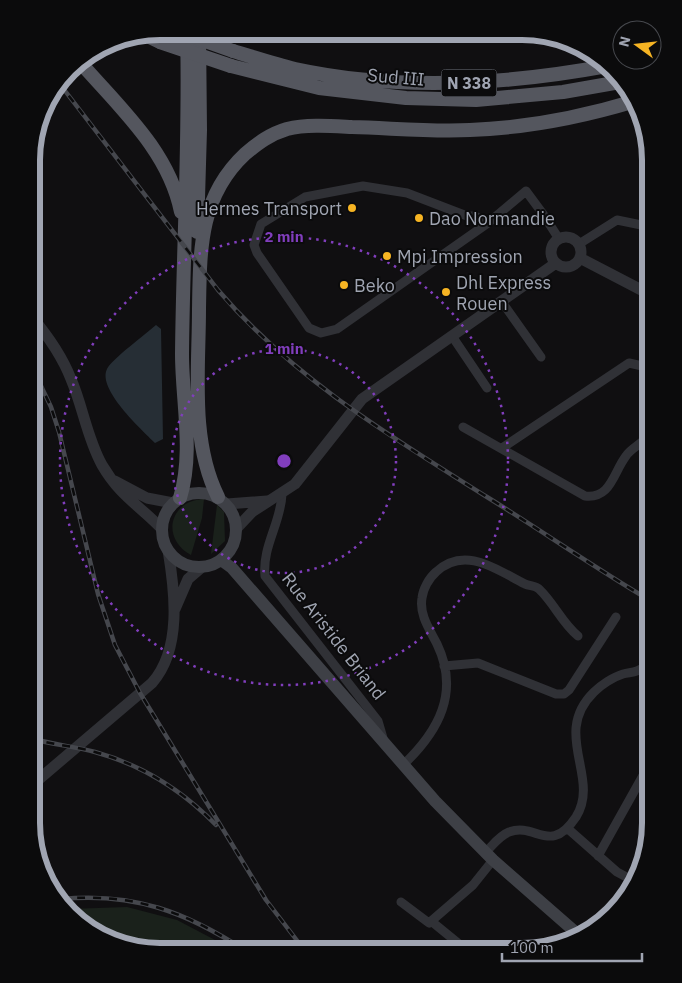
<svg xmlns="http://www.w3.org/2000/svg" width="682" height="983" font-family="'IBM Plex Sans',sans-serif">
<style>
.green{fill:#1a211b}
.water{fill:#262e35}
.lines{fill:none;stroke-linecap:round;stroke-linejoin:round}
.minor{stroke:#303136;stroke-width:9}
.tertiary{stroke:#303136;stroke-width:11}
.secondary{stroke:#3e4046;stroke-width:12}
.trunk{stroke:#54565e;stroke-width:14}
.rail-casing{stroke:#45474d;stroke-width:4.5}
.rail{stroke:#0b0b0c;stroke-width:2.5;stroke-dasharray:8;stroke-linecap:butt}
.trunk-bridge{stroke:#54565e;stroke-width:14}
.ring{fill:none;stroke:#813ebd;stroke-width:2.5;stroke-dasharray:2.5 5}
.poi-dot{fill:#f6b423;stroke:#0b0b0c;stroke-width:2}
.labels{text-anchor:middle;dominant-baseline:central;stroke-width:4;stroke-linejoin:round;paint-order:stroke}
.shield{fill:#0b0b0c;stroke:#737780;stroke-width:1}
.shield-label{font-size:16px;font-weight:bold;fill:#a0a5b2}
.street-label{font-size:18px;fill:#a0a5b2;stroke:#0b0b0c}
.poi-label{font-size:18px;fill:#a0a5b2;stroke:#0b0b0c;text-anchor:start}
.rim{fill:none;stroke:#a0a5b2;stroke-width:6}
.centre{fill:#813ebd;stroke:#0b0b0c;stroke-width:2.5}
.ring-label{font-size:15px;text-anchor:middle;font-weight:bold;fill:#813ebd;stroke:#0b0b0c;stroke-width:4;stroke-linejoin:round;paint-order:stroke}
</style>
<rect width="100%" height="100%" fill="#100f11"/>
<path class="green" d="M204,499L202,518L191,555C160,538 170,500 204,499Z
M217,505L224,512L225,541L211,554Z
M127,907L177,920L236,951H144L82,925L69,909Z"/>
<path class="water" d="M156,325L161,329L163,439L155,443C141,429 97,389 107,369C112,359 146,334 156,325Z"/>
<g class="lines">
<path class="minor" d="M488,223L475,216H467L407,193L363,186L305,197L261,224L254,245L257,253L309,328L321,333L337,329L488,223L526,191L543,214L559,239
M579,244L617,220L651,227
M502,302L541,357
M452,336L487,388
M463,427L585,496C611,499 613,473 626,456C633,446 643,445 651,431
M502,448L629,363L651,368
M282,494C281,523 262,546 265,576L378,721L383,738
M444,666L478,663L556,694H564L569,690L616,617
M403,765C439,731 460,692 437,644C430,630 419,615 422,598C423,589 429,578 436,572C465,545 497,570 525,584C530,586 536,586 539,589C554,603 562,623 578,636
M567,828L617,872L634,881
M486,852C493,845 499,836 509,832C536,822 550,856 576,817C601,777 551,734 594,692C601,685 613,677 623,674C631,672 637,673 644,667
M598,856L650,763
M401,902L429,923L473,885L493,860
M431,921L469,952"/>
<path class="tertiary" d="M551 252a15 15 0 1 1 30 0a15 15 0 1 1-30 0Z
M580,258L651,295
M32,317C48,336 62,356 71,379C83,407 87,438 102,465C120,496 139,505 162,529
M115,481L147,498L173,503
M227,504L267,501
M236,529L252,512L295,484L362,399L556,263
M175,609L188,579L202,567
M31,786L152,683C182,649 175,592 168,550"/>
<path class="secondary" d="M162 530a37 37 0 1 1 74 0a37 37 0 1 1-74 0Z
M221,560L232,568L435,801L493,860L581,937"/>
<path class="trunk" d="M143,34L160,42
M233,51C253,57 274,64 295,69C397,91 504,85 607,66
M79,61C119,107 169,151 181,212
M231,66L319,88L406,98L476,100L563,92L620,82
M197,232L200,130L199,31
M218,497C190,441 199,370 199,309C200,250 199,197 245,154C258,143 270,134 287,129C307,124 332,126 352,127C391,128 431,132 470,130C526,128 582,117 635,101
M180,498C194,452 182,401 182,354C183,247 190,139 187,31"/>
<g class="rail-casing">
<path id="rail" d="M59,83L218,290C293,378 390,436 487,497C542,531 595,568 651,601
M32,367L51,407L59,432L98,594L115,645L140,693L266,900L305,951
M31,738C52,745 74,746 95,752C142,765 182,790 216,825
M61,899C134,892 186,912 246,951"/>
</g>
<use href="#rail" class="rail"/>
<path class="trunk-bridge" d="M177,31L233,51
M160,42L231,66"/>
</g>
<g class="ring">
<circle cx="284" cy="461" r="112"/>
<circle cx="284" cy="461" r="224"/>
</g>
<g class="poi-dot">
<circle cx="352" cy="208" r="5"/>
<circle cx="419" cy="218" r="5"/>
<circle cx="387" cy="256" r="5"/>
<circle cx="344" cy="285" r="5"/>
<circle cx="446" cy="292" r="5"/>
</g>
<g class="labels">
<rect class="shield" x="441.5" y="69.5" width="55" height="27" rx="4"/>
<g class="shield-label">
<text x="469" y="83">N 338</text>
</g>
<g class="street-label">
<text transform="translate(396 77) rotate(5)">Sud III</text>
<text transform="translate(334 636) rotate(52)">Rue Aristide Briand</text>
</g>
<g class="poi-label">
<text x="342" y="208" text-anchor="end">Hermes Transport</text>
<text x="429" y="218">Dao Normandie</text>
<text x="397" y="256">Mpi Impression</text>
<text x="456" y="282">Dhl Express<tspan x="456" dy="21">Rouen</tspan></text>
<text x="354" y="285">Beko</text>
</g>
</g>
<path d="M0 0H682V983H0ZM160 40H522A120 120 0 0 1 642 160V823A120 120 0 0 1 522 943H160A120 120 0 0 1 40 823V160A120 120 0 0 1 160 40Z" fill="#0b0b0c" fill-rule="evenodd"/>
<path class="rim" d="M160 40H522A120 120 0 0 1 642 160V823A120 120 0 0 1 522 943H160A120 120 0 0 1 40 823V160A120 120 0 0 1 160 40Z"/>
<circle cx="284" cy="461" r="8" class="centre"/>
<g class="ring-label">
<text x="284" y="242">2 min</text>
<text x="284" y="354">1 min</text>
</g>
<g transform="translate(637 45) rotate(285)"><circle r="24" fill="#0b0b0c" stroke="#47494e"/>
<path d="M0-4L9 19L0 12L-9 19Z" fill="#f6b423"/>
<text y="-8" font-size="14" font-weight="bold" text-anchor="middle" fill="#a0a5b2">N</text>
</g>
<path d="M502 953v8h140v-8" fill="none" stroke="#a0a5b2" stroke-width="2.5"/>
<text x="510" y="953" font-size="15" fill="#a0a5b2" stroke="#0b0b0c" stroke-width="4" paint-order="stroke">100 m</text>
</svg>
